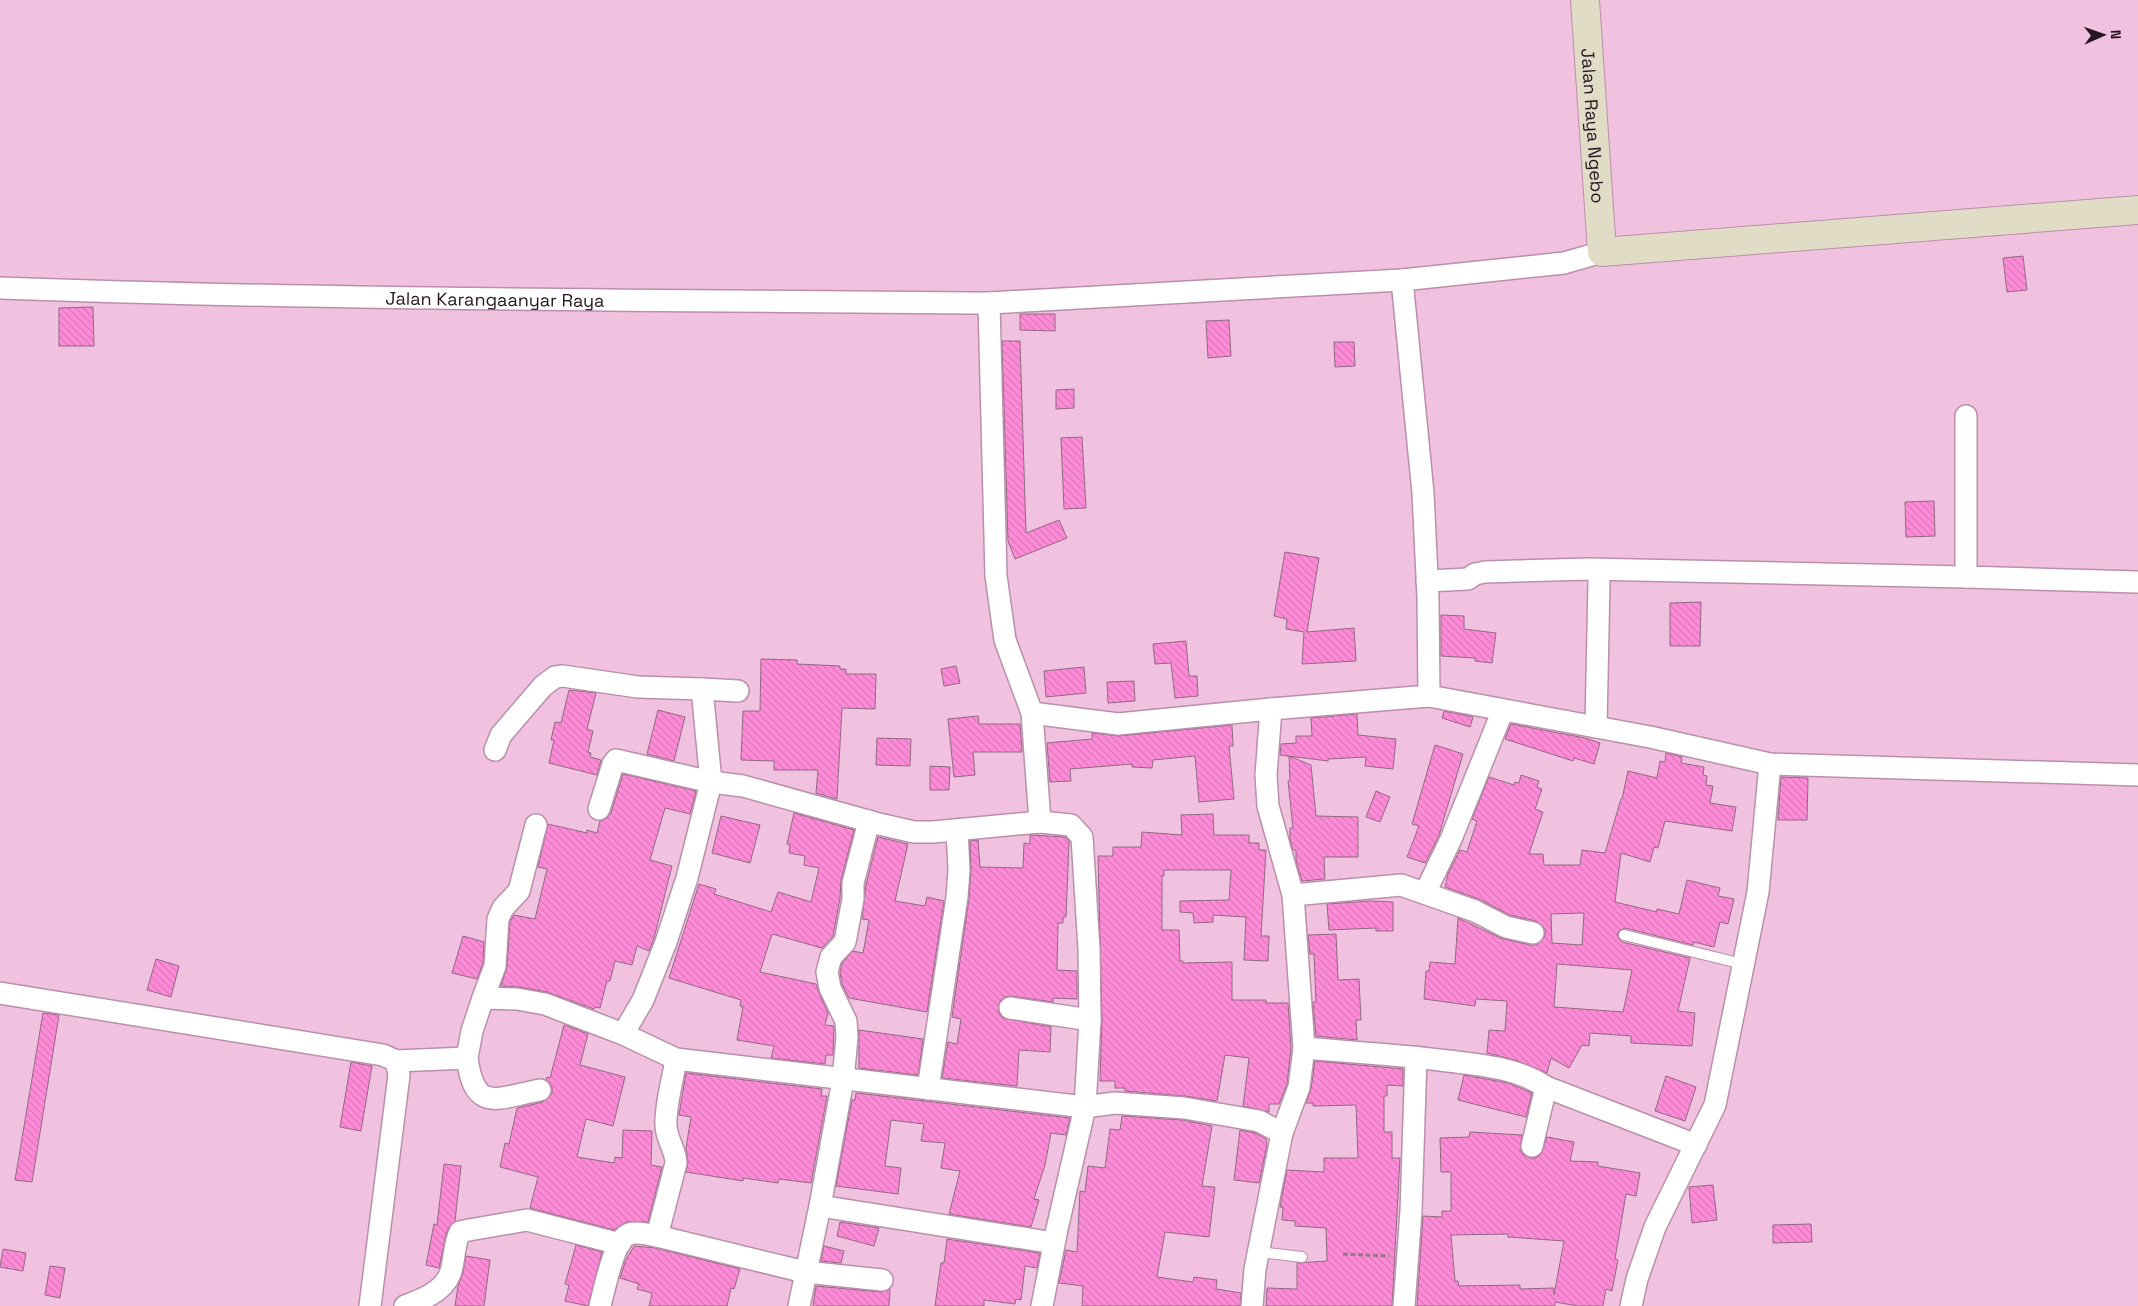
<svg xmlns="http://www.w3.org/2000/svg" width="2138" height="1306" font-family="'Space Grotesk',sans-serif">
<style>
.building{fill:url(#building-back-hatch);stroke:#926883;fill-rule:evenodd}
.lines{fill:none;stroke-linecap:round;stroke-linejoin:round}
.lane-casing{stroke:#bb8fab;stroke-width:12}
.street-casing{stroke:#bb8fab;stroke-width:24}
.secondary-casing{stroke:#bb8fab;stroke-width:30}
.path{stroke:#97768b;stroke-width:3;stroke-dasharray:5 2.5;stroke-linecap:butt}
.lane{stroke:#fff;stroke-width:10}
.street{stroke:#fff;stroke-width:21}
.secondary{stroke:#e0dcc6;stroke-width:28}
.labels{text-anchor:middle;dominant-baseline:central;stroke-width:4;stroke-linejoin:round;paint-order:stroke}
.street-label{font-size:18px;fill:#251520;stroke:#f1c2df}
</style>
<defs>
<pattern id="building-back-hatch" width="6" height="6" patternUnits="userSpaceOnUse" patternTransform="scale(1.25)"><rect width="6" height="6" fill="#fe8bd8"/><path d="M-1 5l2 2M0 0l6 6M5-1l2 2" fill="none" stroke="#da77b9"/></pattern>
</defs>
<rect width="100%" height="100%" fill="#f1c2df"/>
<path class="building" d="M2023,256L2027,290L2007,292L2003,258Z
M93,307L94,346H59V308Z
M1020,314H1055V331L1020,330Z
M1229,320L1231,356L1208,358L1206,321Z
M1002,341H1020L1026,533L1059,520L1067,538L1015,559L1008,541Z
M1334,342H1354L1355,366L1335,367Z
M1074,389V408L1056,409V390Z
M1082,437L1086,508L1064,509L1061,438Z
M1934,501L1935,536L1906,537L1905,502Z
M1285,552L1319,558L1307,632L1354,628L1356,661L1302,664L1304,632L1286,629L1287,619L1274,616Z
M1701,602L1700,646H1670V603Z
M1441,615L1464,616V629L1496,633L1492,663L1475,661V658L1441,656Z
M1186,641L1189,676H1197L1198,696L1175,698L1171,663L1155,664L1153,644Z
M761,659L797,660V664L840,666V669H846V674H876L875,709L842,708L837,799L816,793L818,770H774V761L741,760L743,711H760Z
M956,666L960,683L944,686L941,669Z
M1084,667L1086,693L1046,697L1044,671Z
M1134,681L1135,701L1108,703L1107,682Z
M569,690L596,693L587,729L593,731L588,752L591,753L590,757L601,760L597,775L549,763L554,740H551L555,722L561,723Z
M658,710L685,717L674,761L647,754Z
M1444,711L1473,717L1470,727L1442,718Z
M1357,714L1358,735L1396,739L1393,769L1365,766L1366,757L1328,759V761L1280,755L1281,744L1296,743V736H1312L1311,718Z
M978,716L979,724H1020L1022,752H973L975,775L954,777L948,719Z
M1511,724L1585,738L1600,743L1594,764L1574,758L1573,761L1505,739Z
M1232,725L1233,746H1229L1234,799L1199,802L1195,756L1153,760L1152,768L1132,767V764L1070,769L1071,781L1050,782L1047,743L1092,739V733L1119,736Z
M877,738L911,739L910,766L876,765Z
M1435,745L1463,754L1439,835L1425,863L1407,857L1419,826L1412,824Z
M1666,753L1682,757L1681,763L1704,767L1703,775L1707,776L1706,785L1713,786L1710,803L1736,807L1732,831L1665,821L1658,848L1654,847L1650,862L1621,853L1615,902L1657,912V909L1679,914L1687,880L1720,888L1718,896L1734,899L1728,924L1720,922L1714,947L1694,942L1693,945L1625,928L1619,931L1617,936L1622,942L1690,958L1678,1011L1695,1013L1692,1046L1631,1043V1036L1590,1033L1589,1046L1582,1045L1569,1068L1551,1058L1547,1073L1515,1060L1487,1053L1489,1030L1505,1031L1507,1001L1476,999L1475,1006L1424,999L1426,971H1429L1430,962L1455,964L1458,918L1500,938L1530,945H1537L1545,936V929L1536,921L1510,915L1479,899L1445,887L1448,874L1460,850L1467,852L1477,821L1472,819L1489,777L1514,785L1515,782L1519,783L1521,775L1539,781L1537,787L1542,789L1535,809L1543,812L1529,854H1543L1544,865H1580L1582,850L1605,853L1621,799H1622L1628,771L1657,778L1660,761L1665,762ZM1584,913L1582,945L1552,943L1551,914ZM1557,964L1632,970L1623,1012L1554,1007Z
M1289,756L1311,765L1316,816L1358,817V857H1324L1325,879L1302,881L1296,861V850H1293L1290,840V828H1293L1288,781H1290Z
M930,766L950,767L949,790H930Z
M623,774L696,791L690,814L665,808L650,860L672,866L654,938L649,951L637,946L632,965L615,961L610,981H607L600,1008L595,1007L594,1009L547,992L519,987L501,986L507,967L510,922L514,915L535,919L547,869L538,867L548,824L587,833V830L597,833L600,821L607,818L611,813Z
M1781,777L1808,778L1807,820H1778Z
M1376,791L1390,797L1380,822L1366,817Z
M794,813L854,830L841,880L840,898L833,936L822,948L772,934L760,972L816,984L819,993L828,1013L825,1025L834,1026L833,1055H826L825,1064L771,1058L774,1046L737,1040L743,1007L740,1006L741,1000L669,978L699,884L716,889L714,894L771,912L778,892L811,902L819,868L804,865L805,856L789,853L790,845L787,844Z
M1213,814L1214,835H1249V843H1259V850H1266L1261,936H1269L1268,961L1244,960L1246,917L1213,915V922L1194,923L1193,913L1180,912V901L1229,900L1231,870H1164V876L1162,875V930H1179L1180,961H1183V963L1232,962V1000H1266V1003H1288L1291,1048L1287,1084L1279,1104H1269V1112L1243,1106L1249,1058L1225,1055L1217,1101L1185,1096L1125,1091V1088H1115V1081H1100L1102,1020L1098,856H1113V847H1141L1142,832L1182,835L1181,815Z
M721,816L760,825L750,863L712,853Z
M1030,835L1065,837L1069,841L1066,917H1063V923H1058L1057,970L1077,971V999L1053,998V1002L1011,996L1005,997L1000,1001L998,1012L1003,1018L1051,1027L1050,1052L1019,1050L1017,1086L942,1078L948,1042L957,1044L961,1019L952,1017L969,898L971,871L970,841L978,840L980,867L1023,868L1024,843L1030,844Z
M878,837L908,844L895,901L925,906L927,897L944,901L927,1012L849,998L842,984L840,972L842,963L853,951L863,953L869,920L862,919L866,885Z
M1370,901L1393,902V931H1376V928L1329,930L1327,904Z
M1336,934L1338,980L1359,979L1361,1020H1356L1357,1040L1316,1036L1313,1002H1316L1314,954H1310L1308,935Z
M463,936L484,942L483,963L477,979L452,973Z
M156,959L179,966L171,997L147,990Z
M43,1013L59,1015L32,1182L15,1180Z
M564,1025L588,1034L580,1065L625,1077L613,1126L586,1119L577,1157L614,1163L615,1157L622,1158L623,1130L652,1131L651,1165L662,1167L648,1222H626L614,1230L530,1208L538,1177L500,1167L505,1143L509,1144L517,1108L543,1102L552,1094V1087L546,1080L547,1077L550,1078Z
M859,1030L923,1039L918,1075L859,1068Z
M1315,1061L1403,1069V1086L1387,1085V1096H1384V1132H1392V1158H1400L1392,1306H1266L1267,1288L1297,1289V1263L1327,1261L1326,1228L1295,1226V1221L1282,1220L1283,1207H1280L1287,1170L1324,1172V1158H1358L1356,1105L1313,1106V1103H1306L1311,1089Z
M351,1062L372,1066L361,1131L340,1127Z
M686,1073L822,1089L821,1096H827L811,1183L779,1179L778,1183L743,1178V1181L686,1172L688,1162L686,1148L691,1117L679,1115Z
M1464,1075L1508,1083L1532,1093L1526,1117L1458,1100Z
M1666,1076L1696,1087L1685,1121L1655,1111Z
M856,1093L1070,1118L1066,1135L1051,1133L1045,1165L1034,1199L1039,1200L1031,1227L949,1214L960,1171L941,1168L945,1143L921,1141L924,1124L891,1120L885,1166L901,1168L898,1194L836,1186L852,1100H855Z
M1122,1116L1182,1120L1212,1126L1202,1186L1215,1187L1209,1237L1165,1232L1157,1277L1193,1282L1194,1277L1217,1280L1216,1289L1241,1293L1240,1306H1082L1083,1286L1059,1283L1066,1250L1077,1252L1080,1191L1085,1192L1088,1166L1105,1168L1110,1129L1120,1130Z
M1240,1130L1255,1133L1266,1139L1267,1145L1259,1183L1234,1180Z
M1470,1132L1522,1135L1520,1150L1524,1155L1530,1158H1536L1541,1154L1547,1137L1574,1142L1570,1161L1598,1162V1166L1640,1173L1636,1196L1626,1194L1615,1259L1618,1260L1612,1291L1606,1289L1603,1306H1578L1555,1302V1306H1417L1423,1216L1442,1217V1211H1451V1172H1441L1440,1138L1469,1137ZM1508,1234V1237L1564,1241L1554,1295V1288L1520,1289V1285L1459,1286L1458,1281H1455L1451,1235Z
M444,1164L461,1166L455,1221L449,1227L446,1234L439,1268L426,1265L434,1224L437,1225Z
M1713,1185L1717,1220L1692,1223L1689,1187Z
M840,1222L879,1228L874,1246L837,1236Z
M1811,1224L1812,1242L1773,1243V1225Z
M947,1239L1040,1253L1037,1268L1025,1266L1021,1300L1016,1299L1015,1304L984,1300V1306H935L941,1263H944Z
M576,1245L602,1252L588,1306L565,1301L569,1285L565,1284Z
M634,1246L655,1248L740,1269L734,1289L731,1288L727,1306H649L652,1293L637,1289L639,1284L620,1278L626,1260Z
M824,1246L844,1251L841,1263L821,1261Z
M3,1249L26,1253L23,1271L0,1267Z
M466,1256L490,1260L484,1306H455L458,1286L463,1273Z
M50,1266L65,1268L60,1298L45,1295Z
M816,1286L881,1292L890,1289L889,1306H813Z"/>
<g class="lines">
<g class="lane-casing">
<path id="lane" d="M1624,935L1743,964
M1259,1252L1302,1257"/>
</g>
<g class="street-casing">
<g id="street">
<path id="s1" d="M0,288C330,300 660,300 989,303"/>
<path d="M1966,416V577L2138,582"/>
<path d="M1427,581L1468,579L1475,574L1485,572L1588,569L1966,577"/>
<path d="M702,689L738,691"/>
<path d="M1429,696L1650,737L1770,764L2138,775"/>
<path d="M1032,713L1118,724L1271,709"/>
<path d="M1596,727L1599,581"/>
<path d="M495,750L501,735L543,686L555,677L563,676L638,687L702,689L711,782L616,760L613,764L599,809"/>
<path d="M1040,822L1032,713L1005,640L996,576L989,303L1402,280"/>
<path d="M1425,893L1451,839L1503,710"/>
<path d="M1293,895L1401,885L1475,911L1506,927L1533,933"/>
<path d="M0,993L383,1055L396,1061L399,1075L370,1306"/>
<path d="M483,998L495,966L498,919L503,908L519,891L536,825"/>
<path d="M1010,1008L1090,1020"/>
<path d="M1304,1048C1352,1052 1400,1055 1448,1061C1482,1065 1517,1068 1546,1087L1696,1145"/>
<path d="M467,1058L472,1031L483,998L517,999L545,1004L623,1034L643,1000L666,942L687,878L711,782L743,786L879,824L914,832H933L1040,822L1071,825L1082,837L1089,949L1090,1020L1085,1107L676,1059L623,1034"/>
<path d="M396,1061L467,1058C475,1114 496,1098 540,1090"/>
<path d="M928,1089L957,897L959,870L957,830"/>
<path d="M1532,1146L1546,1087"/>
<path d="M820,1206L1054,1243"/>
<path d="M657,1236L676,1163C676,1150 666,1139 666,1125C665,1106 673,1079 676,1059"/>
<path d="M405,1306C421,1300 443,1292 450,1274C455,1261 453,1246 460,1232L469,1230L527,1220L620,1244"/>
<path d="M600,1306C604,1291 614,1239 629,1234C638,1231 649,1235 657,1236L805,1272L882,1280"/>
<path d="M799,1306L820,1206L843,1080L847,1037L846,1021L830,988L827,972L831,957L845,942L853,899V883L869,821"/>
<path d="M1042,1306L1057,1229L1085,1107L1115,1103L1184,1108L1259,1121L1282,1133L1299,1087L1304,1048L1293,895L1268,806L1266,775L1271,709L1429,696L1428,597L1423,493L1402,280L1564,263L1602,252"/>
<path d="M1252,1306L1255,1269L1282,1133"/>
<path d="M1404,1306L1411,1211L1416,1057"/>
<path d="M1631,1306L1637,1279L1655,1227L1715,1105L1758,892L1770,764"/>
</g>
</g>
<g class="secondary-casing">
<g id="secondary">
<path id="s2" d="M1585,0L1602,252L2138,210"/>
</g>
</g>
<path class="path" d="M1343,1254L1389,1256"/>
<use href="#lane" class="lane"/>
<use href="#street" class="street"/>
<use href="#secondary" class="secondary"/>
</g>
<g class="labels">
<g class="street-label">
<text stroke="none"><textPath href="#s2" startOffset="126">Jalan Raya Ngebo</textPath></text>
<text stroke="none"><textPath href="#s1" startOffset="495">Jalan Karangaanyar Raya</textPath></text>
</g>
</g>
<g transform="translate(2103 35) rotate(88)" stroke="#f1c2df" stroke-width="4" paint-order="stroke">
<path d="M0-4L9 19L0 12L-9 19Z" fill="#251520"/>
<text y="-8" font-size="14" font-weight="bold" text-anchor="middle" fill="#251520">N</text>
</g>
</svg>
